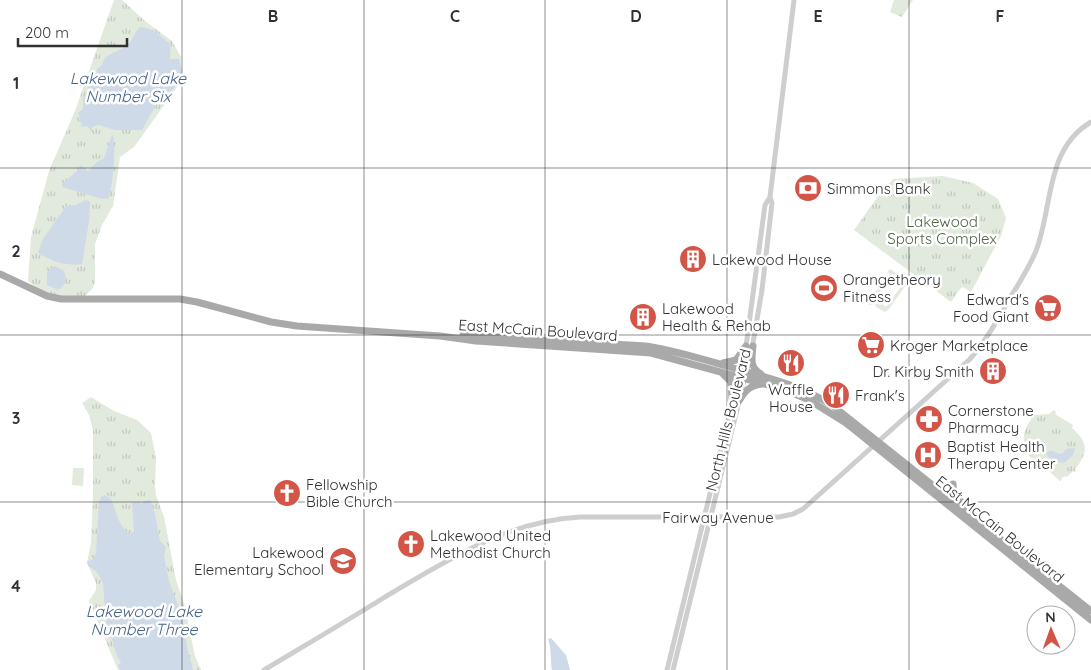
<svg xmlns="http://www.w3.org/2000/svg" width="1091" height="670" font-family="Quicksand,sans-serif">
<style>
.grass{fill:#e2e9dd}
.forest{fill:url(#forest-firs)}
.park{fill:url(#park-tufts)}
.water{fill:#cfdae9}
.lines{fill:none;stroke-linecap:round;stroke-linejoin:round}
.tertiary{stroke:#cecece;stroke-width:5}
.primary{stroke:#a9a9a9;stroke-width:7}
.grid{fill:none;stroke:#313131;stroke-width:1;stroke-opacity:0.55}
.labels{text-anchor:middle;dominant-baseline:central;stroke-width:5;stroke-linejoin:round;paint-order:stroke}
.poi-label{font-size:15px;fill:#313131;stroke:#fff;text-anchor:start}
.park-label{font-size:15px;fill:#4d6842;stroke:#fff}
.street-label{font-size:15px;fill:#313131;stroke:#fff}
.water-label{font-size:16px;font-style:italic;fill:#46648b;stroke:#fff}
.grid-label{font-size:16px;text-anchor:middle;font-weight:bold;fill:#313131;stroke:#fff;stroke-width:5;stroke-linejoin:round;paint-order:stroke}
</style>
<defs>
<pattern id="forest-firs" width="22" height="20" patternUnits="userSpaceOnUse" patternTransform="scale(1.25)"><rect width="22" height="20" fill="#e2e9dd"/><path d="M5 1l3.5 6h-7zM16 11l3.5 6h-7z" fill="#c2c8be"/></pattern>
<pattern id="park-tufts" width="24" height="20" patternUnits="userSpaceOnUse" patternTransform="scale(1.25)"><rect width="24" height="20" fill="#e2e9dd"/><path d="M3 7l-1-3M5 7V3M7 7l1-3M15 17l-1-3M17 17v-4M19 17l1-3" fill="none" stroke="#c2c8be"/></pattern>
</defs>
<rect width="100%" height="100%" fill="#fff"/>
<path class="grass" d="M890,269L897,274L890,275L887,283L875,299L886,307L903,284L902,277L908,282L889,309L885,312L876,307L875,304L869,305L868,302L889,274L888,271Z
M73,468H84L83,486L72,485Z"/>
<path class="forest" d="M894,0H913L902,17L890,12Z"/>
<path class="park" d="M114,0H122L145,21L172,41L181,57L180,83L134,147L120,157L113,206L102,225L95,244V282L93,288L81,300L47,296L28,281L31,237L49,171L75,111Z
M943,176L973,183L998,199L1006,218L1001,236L971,292L963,287L960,289L951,302L854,230L876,199L893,179Z
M91,397L114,411L137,420L151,433L156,458L155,487L156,495L164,517L176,580L184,603L195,656L201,670H118L89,601L96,590V583L87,563L91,542L93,497V430L89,415L82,403Z
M1054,410L1056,412L1055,414L1073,425L1072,428C1088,442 1089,452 1075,469L1076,471L1075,472L1073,471L1068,476L1063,477L1060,481L1042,465L1040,468L1034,464L1035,462C1023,450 1019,435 1031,420L1030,415L1049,414Z"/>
<path class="water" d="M140,27C149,27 163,35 168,43C172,48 170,53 170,59H179C189,88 170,86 156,105C151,113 147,122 142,130H115L99,125L92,127V132L87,126L82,127L78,113L83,109V98L88,93V87L93,80L92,77L96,75L97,69L102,65C104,53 117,53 126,46C133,41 134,33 140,27Z
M112,135H113C116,152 113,181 109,198L102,199L62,187V184L78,170L80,166L88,171L97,162L104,158Z
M86,200L90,202L89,221L82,264C63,266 54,262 38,253L43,239L66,206L76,205Z
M54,266L63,270C68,279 66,285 58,290L47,285V272Z
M1075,448L1073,455L1064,463L1052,461L1046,454L1049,451H1054L1056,453L1062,454L1066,449Z
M105,495L111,499C116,510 118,526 129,533L133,532L134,530L132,503L139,502L142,504L144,501L150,500L155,514L160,541L166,547L164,556L169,581L181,613L188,651L193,670H120L118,665L121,663L117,656L112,639L107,632L103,583L97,572L88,566L87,561L92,560L96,554L99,502L101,497Z
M551,638L566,655L570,670H552C550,659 552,651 548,639Z"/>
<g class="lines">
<path class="tertiary" d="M752,349L762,290L772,203L770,197L794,0
M264,670C304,646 345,622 385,597C446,561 509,520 581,517H779L793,514L803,509L970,359C986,341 998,319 1010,298C1019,283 1029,268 1036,251C1053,207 1045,149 1091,122
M667,670L746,346L765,205L770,197
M673,670L750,357"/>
<path class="primary" d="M0,274L47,296L61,299H180L197,302L271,322L297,326L440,336L476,341L651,353L783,389L809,400L846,423L1091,620
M463,335L646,346C678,351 709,361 740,370C773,379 804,387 833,406L1091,611
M753,346C752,358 749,367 761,374
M723,363L736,360L746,346
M723,374L731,382L732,398
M739,401C745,391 750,385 762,384
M953,484L954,494L968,509"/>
</g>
<path class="grid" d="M182,0V670M364,0V670M545,0V670M727,0V670M909,0V670M0,168H1091M0,335H1091M0,502H1091"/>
<defs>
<g id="bank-disc" transform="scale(1.4375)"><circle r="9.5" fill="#d35547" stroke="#fff"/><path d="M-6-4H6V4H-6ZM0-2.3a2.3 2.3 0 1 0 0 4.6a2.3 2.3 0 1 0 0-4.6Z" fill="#fff"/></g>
<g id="building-disc" transform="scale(1.4375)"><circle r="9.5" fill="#d35547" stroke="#fff"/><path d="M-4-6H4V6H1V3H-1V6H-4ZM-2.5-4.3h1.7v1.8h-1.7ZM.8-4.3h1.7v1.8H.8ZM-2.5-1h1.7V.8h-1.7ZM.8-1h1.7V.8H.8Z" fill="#fff"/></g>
<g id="stadium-disc" transform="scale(1.4375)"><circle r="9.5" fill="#d35547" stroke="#fff"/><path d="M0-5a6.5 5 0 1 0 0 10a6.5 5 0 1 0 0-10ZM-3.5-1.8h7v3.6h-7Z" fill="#fff"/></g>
<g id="supermarket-disc" transform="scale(1.4375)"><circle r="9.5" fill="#d35547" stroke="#fff"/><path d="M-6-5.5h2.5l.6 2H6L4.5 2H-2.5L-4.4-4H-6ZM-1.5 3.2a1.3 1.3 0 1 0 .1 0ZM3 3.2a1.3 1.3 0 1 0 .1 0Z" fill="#fff"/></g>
<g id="restaurant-disc" transform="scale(1.4375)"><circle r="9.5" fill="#d35547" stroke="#fff"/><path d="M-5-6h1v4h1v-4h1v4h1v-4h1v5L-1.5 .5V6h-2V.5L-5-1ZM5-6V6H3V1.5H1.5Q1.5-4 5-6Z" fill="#fff"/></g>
<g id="pharmacy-disc" transform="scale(1.4375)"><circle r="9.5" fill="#d35547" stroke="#fff"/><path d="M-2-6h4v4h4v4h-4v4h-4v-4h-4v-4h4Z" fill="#fff"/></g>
<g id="hospital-disc" transform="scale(1.4375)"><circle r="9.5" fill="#d35547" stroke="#fff"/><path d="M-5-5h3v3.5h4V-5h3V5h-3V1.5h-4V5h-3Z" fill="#fff"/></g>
<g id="church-disc" transform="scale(1.4375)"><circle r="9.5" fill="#d35547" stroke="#fff"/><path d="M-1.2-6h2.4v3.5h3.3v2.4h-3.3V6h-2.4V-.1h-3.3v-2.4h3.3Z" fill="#fff"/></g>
<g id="school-disc" transform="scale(1.4375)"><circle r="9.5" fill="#d35547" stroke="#fff"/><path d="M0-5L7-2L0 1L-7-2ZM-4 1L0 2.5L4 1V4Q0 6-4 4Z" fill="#fff"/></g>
</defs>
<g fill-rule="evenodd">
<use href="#bank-disc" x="808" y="188"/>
<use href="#building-disc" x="693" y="259"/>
<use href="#stadium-disc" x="824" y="288"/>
<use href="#supermarket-disc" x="1048" y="308"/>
<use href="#building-disc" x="643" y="317"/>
<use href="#supermarket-disc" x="871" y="345"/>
<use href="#restaurant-disc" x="791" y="363"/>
<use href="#building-disc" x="993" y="371"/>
<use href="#restaurant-disc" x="836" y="395"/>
<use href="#pharmacy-disc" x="929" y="419"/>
<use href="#hospital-disc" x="928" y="455"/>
<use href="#church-disc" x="287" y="493"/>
<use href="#church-disc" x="411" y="544"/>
<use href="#school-disc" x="343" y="561"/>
</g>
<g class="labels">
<g class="poi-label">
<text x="827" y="188">Simmons Bank</text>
<text x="712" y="259">Lakewood House</text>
<text x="843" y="279">Orangetheory<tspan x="843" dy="17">Fitness</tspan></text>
<text x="1029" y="299" text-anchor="end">Edward's<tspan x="1029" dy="17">Food Giant</tspan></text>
<text x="662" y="308">Lakewood<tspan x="662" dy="17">Health &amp; Rehab</tspan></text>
<text x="890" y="345">Kroger Marketplace</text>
<text x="974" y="371" text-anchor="end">Dr. Kirby Smith</text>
<text x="791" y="389" text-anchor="middle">Waffle<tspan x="791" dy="17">House</tspan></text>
<text x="855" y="395">Frank's</text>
<text x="948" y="410">Cornerstone<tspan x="948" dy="17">Pharmacy</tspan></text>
<text x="947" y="446">Baptist Health<tspan x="947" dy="17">Therapy Center</tspan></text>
<text x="306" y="484">Fellowship<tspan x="306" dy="17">Bible Church</tspan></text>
<text x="430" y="535">Lakewood United<tspan x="430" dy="17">Methodist Church</tspan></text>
<text x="324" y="552" text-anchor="end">Lakewood<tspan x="324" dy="17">Elementary School</tspan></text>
</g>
<g class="park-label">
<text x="942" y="221">Lakewood<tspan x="942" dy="17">Sports Complex</tspan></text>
</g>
<g class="street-label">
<text transform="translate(538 330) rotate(4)">East McCain Boulevard</text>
<text transform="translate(728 420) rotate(-76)">North Hills Boulevard</text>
<text x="718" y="517">Fairway Avenue</text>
<text transform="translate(1000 529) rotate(39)">East McCain Boulevard</text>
</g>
<g class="water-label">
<text x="128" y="78">Lakewood Lake<tspan x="128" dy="18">Number Six</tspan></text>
<text x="144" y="611">Lakewood Lake<tspan x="144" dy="18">Number Three</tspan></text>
</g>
</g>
<g class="grid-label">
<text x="273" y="22">B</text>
<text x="455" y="22">C</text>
<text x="636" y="22">D</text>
<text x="818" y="22">E</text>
<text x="1000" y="22">F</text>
<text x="16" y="89">1</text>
<text x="16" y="257">2</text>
<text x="16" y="424">3</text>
<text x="16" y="592">4</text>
</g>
<g transform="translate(1051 630) rotate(358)"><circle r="24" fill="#ffffff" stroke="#adadad"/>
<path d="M0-4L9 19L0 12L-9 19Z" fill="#d35547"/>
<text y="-8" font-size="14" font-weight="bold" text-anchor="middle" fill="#313131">N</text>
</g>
<path d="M18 38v8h109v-8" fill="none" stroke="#313131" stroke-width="2.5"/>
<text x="25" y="38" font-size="15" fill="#313131" stroke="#ffffff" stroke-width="4" paint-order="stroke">200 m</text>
</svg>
